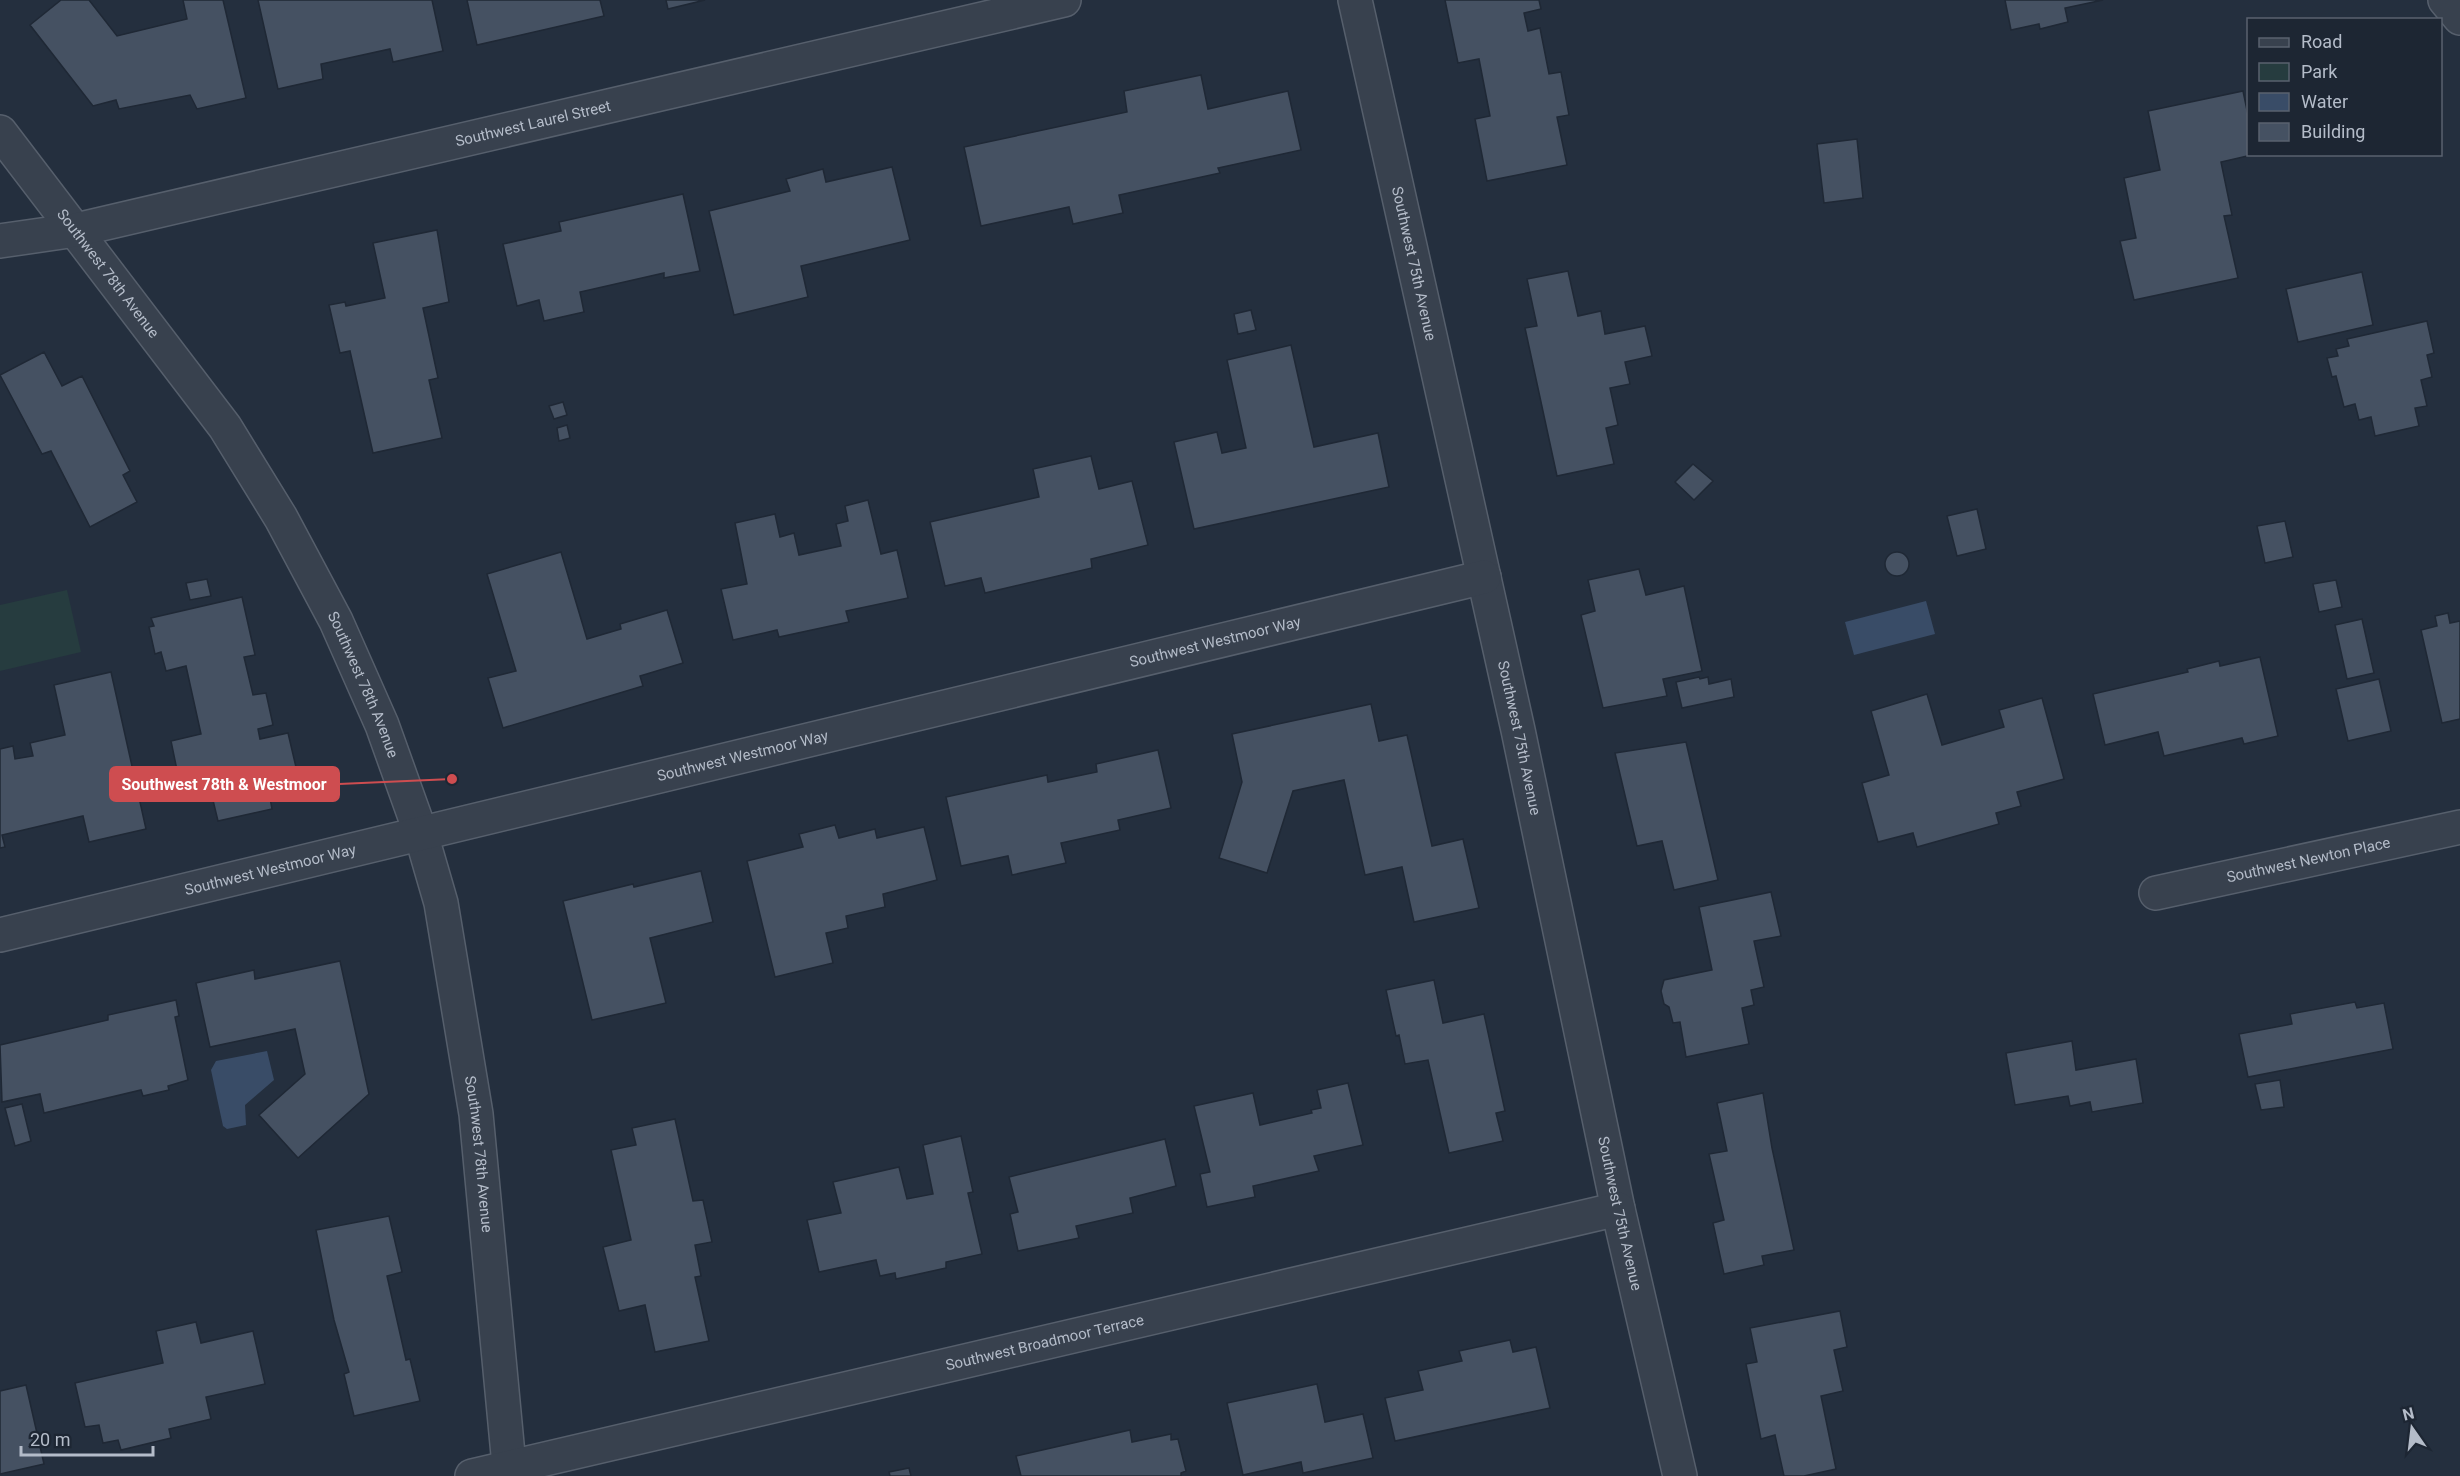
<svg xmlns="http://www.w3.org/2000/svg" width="2460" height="1476" font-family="Roboto,sans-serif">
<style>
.green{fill:#263c3f}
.water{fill:#394c67}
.building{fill:#455162;stroke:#1f2835;stroke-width:1.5}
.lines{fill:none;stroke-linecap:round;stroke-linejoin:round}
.minor-casing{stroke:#565f6c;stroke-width:36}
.minor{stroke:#38414e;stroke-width:33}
.labels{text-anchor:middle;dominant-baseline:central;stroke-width:4.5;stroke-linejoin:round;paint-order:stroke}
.street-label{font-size:15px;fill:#b4bcc9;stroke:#1d2633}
.leader{fill:none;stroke:#ce4d50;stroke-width:2}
.callout-dot{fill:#ce4d50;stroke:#1d2633;stroke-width:2}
.callout{fill:#ce4d50;stroke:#ce4d50;stroke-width:2}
.callout-label{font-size:16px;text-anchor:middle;font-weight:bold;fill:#fff}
</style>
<rect width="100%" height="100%" fill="#242f3e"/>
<path class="green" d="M67,590L81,652L0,671V605Z"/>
<path class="water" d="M1926,601L1935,634L1854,655L1845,622Z
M267,1051L274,1080L245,1105L246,1125L227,1129L223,1126L211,1070L216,1061Z"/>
<path class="building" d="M61,0H89L117,36L187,19L183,0H223L246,98L197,109L190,95L119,109L116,100L93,106L30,25Z
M258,0H432L443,51L393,62L390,49L321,64L323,79L278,89Z
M467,0H600L604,16L477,45Z
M666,0H705L668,9Z
M1445,0H1539L1541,9L1524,13L1528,31L1540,28L1549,74L1561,72L1569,115L1557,117L1567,165L1487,181L1475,119L1490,116L1479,59L1458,63Z
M2005,0H2103L2065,8L2068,22L2040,29L2039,24L2011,30Z
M1201,75L1208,109L1288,91L1301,150L1218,168L1220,173L1119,195L1123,213L1073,224L1069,207L981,226L964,147L1127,112L1124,91Z
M2243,91L2248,115V154H2256L2221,162L2232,215L2224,216L2238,278L2134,300L2120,241L2136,238L2124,178L2160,170L2148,111Z
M1857,139L1863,198L1824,203L1817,144Z
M892,167L910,240L801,266L808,297L734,315L709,211L790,191L786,179L823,169L826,182Z
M683,194L700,271L664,278V273L580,292L584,312L544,321L539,300L517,306L503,244L561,231L559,222Z
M437,230L449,302L423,308L438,378L429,380L442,438L373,453L350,351L340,353L329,305L345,302L346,306L385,298L373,243Z
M1568,271L1578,316L1601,311L1605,334L1645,326L1652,356L1625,362L1630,384L1610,388L1618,425L1606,428L1614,464L1557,476L1525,328L1537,326L1527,279Z
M2362,272L2373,325L2298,342L2286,289Z
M1251,310L1256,330L1238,334L1234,314Z
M2427,321L2434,353L2427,355L2432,377L2421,380L2427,406L2415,408L2419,426L2375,436L2371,417L2359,420L2355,404L2344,407L2336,376L2332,377L2327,358L2338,356L2336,349L2349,346L2347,339Z
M1291,345L1314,447L1378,433L1389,487L1194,529L1174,442L1217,432L1222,453L1246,448L1227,360Z
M44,352L62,386L82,376L130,471L123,475L137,502L90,527L51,451L42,454L0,375Z
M563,402L567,415L554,419L549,406Z
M567,425L570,438L559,441L557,428Z
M1091,456L1099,489L1132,481L1148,545L1091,559L1092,568L985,593L981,578L945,586L930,522L1039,497L1033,469Z
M1693,464L1713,481L1694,500L1675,482Z
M868,500L881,554L897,550L908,598L846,611L849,622L779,637L777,630L733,640L721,589L747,584L735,523L775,514L780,537L794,533L799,555L841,546L836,524L848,521L845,506Z
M1977,509L1986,549L1957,556L1947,516Z
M2285,521L2293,557L2265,563L2257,526Z
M561,552L587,639L621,629L620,624L667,610L683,663L640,676L643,686L503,728L488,678L516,671L487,574Z
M1885 564a12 12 0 1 1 24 0a12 12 0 1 1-24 0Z
M1639,569L1646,595L1684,586L1702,671L1663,679L1667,696L1603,708L1581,615L1595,611L1588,580Z
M207,579L211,596L190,600L186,583Z
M2336,580L2342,607L2319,612L2313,584Z
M242,597L255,655L244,657L253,695L266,693L273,725L258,729L260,739L288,733L299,780L268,787L272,809L218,821L211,792L183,799L171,741L201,734L186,666L166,671L161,652L155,654L149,627L154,626L151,618Z
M2448,613L2450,623L2460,621V719L2442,723L2421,630L2437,626L2435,616Z
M2362,619L2374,673L2347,679L2335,625Z
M2260,657L2278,736L2244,744L2242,738L2164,756L2158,732L2105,745L2093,694L2188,672L2187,669L2219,661L2220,666Z
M111,672L146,829L89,842L83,816L2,835L5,847L0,848V749L13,746L15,759L33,756L30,743L65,735L54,685Z
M1699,677L1700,679L1708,677L1709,684L1731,679L1734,697L1682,708L1676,682Z
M2379,679L2391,731L2348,741L2336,689Z
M1927,694L1942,745L2004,727L1999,710L2042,698L2064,779L2017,792L2021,806L1996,813L1999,824L1917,847L1913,833L1878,842L1862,783L1889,775L1871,711Z
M1371,704L1379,741L1407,735L1432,846L1463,839L1479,908L1414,922L1402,867L1365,875L1344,780L1293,791L1267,873L1219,858L1242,782L1232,734Z
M1686,742L1718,880L1674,890L1662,841L1637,846L1615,753Z
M1158,750L1171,808L1118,820L1120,830L1061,843L1066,863L1012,875L1008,856L961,866L946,797L1047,775L1048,782L1097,772L1096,764Z
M835,825L839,838L875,829L877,838L924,827L937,880L883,894L885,907L846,916L848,928L826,933L833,963L775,977L747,861L803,847L799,834Z
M701,871L713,922L650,938L666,1003L592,1020L563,901L633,884L634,887Z
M1771,892L1781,936L1754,941L1764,987L1751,990L1754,1005L1742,1008L1749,1044L1686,1057L1680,1022L1673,1023L1669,1007L1664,1004L1661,991L1664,980L1712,970L1699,907Z
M340,961L369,1094L298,1158L259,1115L305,1074L295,1029L210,1047L196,983L254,970L255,979Z
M1434,980L1443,1023L1484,1014L1505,1111L1496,1113L1503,1141L1449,1153L1428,1060L1405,1064L1399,1035L1396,1036L1386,990Z
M176,1000L179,1016L175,1017L188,1080L168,1086L169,1090L143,1096L141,1090L44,1113L40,1094L2,1102L0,1045L108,1020V1015Z
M2355,1002L2357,1008L2384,1003L2393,1049L2248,1077L2239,1034L2292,1024L2290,1014Z
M2072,1041L2076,1070L2136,1059L2143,1103L2092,1112L2090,1102L2070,1106L2068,1096L2015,1105L2006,1053Z
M2280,1080L2284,1107L2261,1110L2255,1084Z
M1348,1083L1363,1145L1314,1156L1319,1171L1253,1186L1255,1197L1207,1207L1200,1174L1210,1172L1194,1106L1253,1093L1260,1125L1312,1113L1311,1110L1321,1108L1317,1090Z
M1763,1093L1772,1148L1794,1250L1762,1256L1764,1265L1724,1274L1713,1223L1724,1220L1709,1154L1727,1151L1717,1103Z
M22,1104L31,1141L15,1146L5,1108Z
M675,1119L693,1201L703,1200L712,1242L695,1245L701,1276L695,1277L709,1341L655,1352L645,1305L619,1311L603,1247L631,1240L611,1150L636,1145L632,1128Z
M961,1136L973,1192L968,1193L982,1254L946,1262V1268L896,1279L895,1273L880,1276L876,1260L819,1272L807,1220L841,1213L833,1182L899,1167L907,1199L933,1194L923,1145Z
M1165,1139L1176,1186L1130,1198L1133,1213L1076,1226L1079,1238L1018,1251L1010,1214L1018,1212L1009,1177Z
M389,1216L402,1272L387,1276L406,1360L410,1359L420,1401L354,1416L344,1374L349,1372L334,1320L316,1230Z
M1840,1311L1847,1347L1834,1350L1843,1391L1821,1396L1836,1469L1804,1476H1784L1775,1435L1761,1439L1746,1364L1757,1362L1750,1328Z
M196,1322L201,1343L253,1331L265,1384L206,1397L211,1419L169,1429L171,1438L121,1450L118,1440L103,1443L99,1425L85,1427L75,1383L163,1363L156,1331Z
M1510,1340L1513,1352L1536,1347L1550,1408L1395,1441L1385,1398L1423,1390L1418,1371L1462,1361L1459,1351Z
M1317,1384L1325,1422L1363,1414L1373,1458L1303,1473L1301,1462L1243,1475L1227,1403Z
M26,1385L44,1464L0,1474V1391Z
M1130,1430L1132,1442L1171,1434V1440L1178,1439L1186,1471L1181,1473V1476H1021L1016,1456Z
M909,1468L911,1476H890L889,1472Z"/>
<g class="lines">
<g class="minor-casing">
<g id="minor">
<path id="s1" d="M1355,0L1518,730L1618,1209L1680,1476"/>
<path d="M2445,0L2460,18"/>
<path id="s2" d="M0,132L225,427L281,518L336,621L382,725L421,834L441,903L476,1114L510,1476"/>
<path id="s3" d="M0,241L76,230L1064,0"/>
<path id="s4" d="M2156,893L2460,827"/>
<path id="s5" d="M0,935L1484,577"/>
<path id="s6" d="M472,1476L1618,1209"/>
</g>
</g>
<use href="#minor" class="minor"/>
</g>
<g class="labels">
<g class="street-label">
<text stroke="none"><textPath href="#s3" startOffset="546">Southwest Laurel Street</textPath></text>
<text stroke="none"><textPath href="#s1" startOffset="270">Southwest 75th Avenue</textPath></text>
<text stroke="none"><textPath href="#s2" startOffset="178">Southwest 78th Avenue</textPath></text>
<text stroke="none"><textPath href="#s5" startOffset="1250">Southwest Westmoor Way</textPath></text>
<text stroke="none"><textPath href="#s2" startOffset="664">Southwest 78th Avenue</textPath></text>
<text stroke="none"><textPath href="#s1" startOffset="756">Southwest 75th Avenue</textPath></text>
<text stroke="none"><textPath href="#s5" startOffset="764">Southwest Westmoor Way</textPath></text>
<text stroke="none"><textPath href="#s4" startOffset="156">Southwest Newton Place</textPath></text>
<text stroke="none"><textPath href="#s5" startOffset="278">Southwest Westmoor Way</textPath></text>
<text stroke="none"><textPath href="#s2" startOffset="1150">Southwest 78th Avenue</textPath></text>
<text stroke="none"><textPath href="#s1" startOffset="1242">Southwest 75th Avenue</textPath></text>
<text stroke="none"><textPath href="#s6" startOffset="588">Southwest Broadmoor Terrace</textPath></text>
</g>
</g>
<path class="leader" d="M452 779L339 784"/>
<circle class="callout-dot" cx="452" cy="779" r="6"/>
<rect class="callout" x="110" y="767" width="229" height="34" rx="6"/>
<g class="callout-label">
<text x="224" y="790">Southwest 78th &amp; Westmoor</text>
</g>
<rect x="2247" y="18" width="195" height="138" fill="#1d2633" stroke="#59626f" stroke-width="1.5"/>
<rect x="2259" y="38" width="30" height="9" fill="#38414e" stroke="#59626f" stroke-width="1.5"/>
<text x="2301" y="48" font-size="18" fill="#b4bcc9">Road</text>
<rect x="2259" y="63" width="30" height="18" fill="#263c3f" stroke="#59626f" stroke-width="1.5"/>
<text x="2301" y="78" font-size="18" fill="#b4bcc9">Park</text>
<rect x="2259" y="93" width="30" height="18" fill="#394c67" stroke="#59626f" stroke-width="1.5"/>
<text x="2301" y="108" font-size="18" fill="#b4bcc9">Water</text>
<rect x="2259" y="123" width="30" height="18" fill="#455162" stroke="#59626f" stroke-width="1.5"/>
<text x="2301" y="138" font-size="18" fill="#b4bcc9">Building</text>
<g transform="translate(2412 1428) rotate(346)" stroke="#1d2633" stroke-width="4.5" paint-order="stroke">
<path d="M0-4.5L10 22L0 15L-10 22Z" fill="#b4bcc9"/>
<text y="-9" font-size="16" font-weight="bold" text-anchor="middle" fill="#b4bcc9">N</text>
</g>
<path d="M21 1446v9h132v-9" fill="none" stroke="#b4bcc9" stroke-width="3"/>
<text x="30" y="1446" font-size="18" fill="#b4bcc9" stroke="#1d2633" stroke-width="4.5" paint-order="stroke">20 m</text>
</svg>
